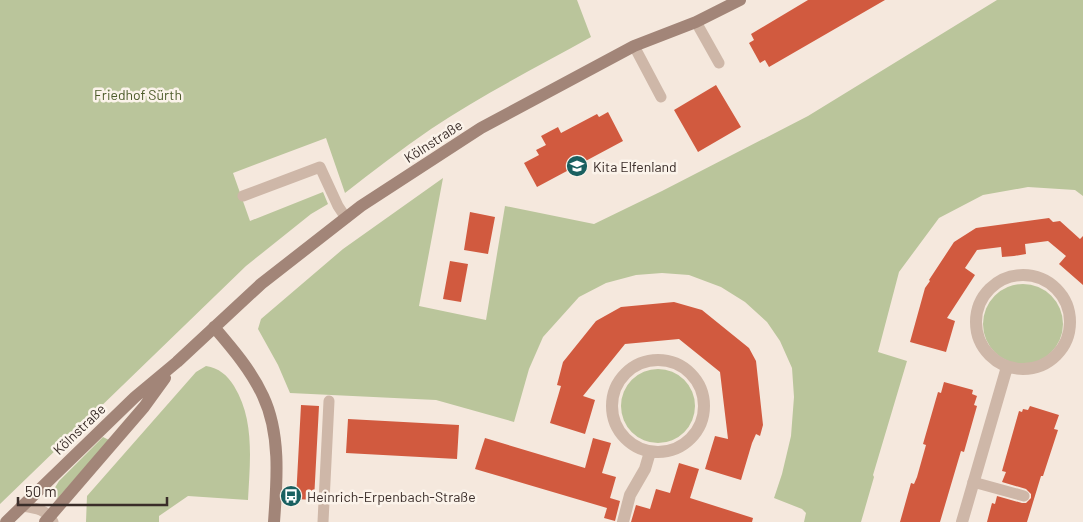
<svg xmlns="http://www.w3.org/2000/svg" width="1083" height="522" font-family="Barlow,sans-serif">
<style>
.green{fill:#bac59b}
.building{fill:#d15a3f}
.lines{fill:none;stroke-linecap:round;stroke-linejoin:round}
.lane{stroke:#ceb7a8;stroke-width:11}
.street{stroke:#ceb7a8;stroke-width:12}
.secondary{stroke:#a28578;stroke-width:12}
.labels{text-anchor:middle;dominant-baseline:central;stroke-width:5;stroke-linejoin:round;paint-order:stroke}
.park-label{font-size:14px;fill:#4c5b2a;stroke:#fbf3ea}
.street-label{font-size:14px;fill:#3a2d29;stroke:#fbf3ea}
.poi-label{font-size:14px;fill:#3a2d29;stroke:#fbf3ea;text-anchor:start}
</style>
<rect width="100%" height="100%" fill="#f5e8dd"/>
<path class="green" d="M0,0H577L591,37C537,67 482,95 431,129C402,149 373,171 345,193L326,138L233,173L250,221L323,192L328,204L311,214L246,266L0,504Z
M997,0H1083V196L1075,190L1028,187L983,195L939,218L899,272L878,352L907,361L873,475L874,477L861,522H804L806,513L802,509L774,498L782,474L791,436L794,397L792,368L780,341L767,322L745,302L721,287L689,275L662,273L636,275L606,283L579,297L543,337L529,369L514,422L436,400L290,393L278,365L258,329L261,319L343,249L443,178L419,306L486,320L505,206L594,224L662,191L808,116Z
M983 324a40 40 0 1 1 80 0a40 40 0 1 1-80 0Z
M206,366C219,368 227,375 234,386C255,420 250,461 248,500L188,496L159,516V522H86L87,496L196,372Z
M621 406a37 37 0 1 1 74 0a37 37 0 1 1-74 0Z
M103,437L109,440L57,499L51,494L59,481Z"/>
<path class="building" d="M808,0H885L769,67L765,60L760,63L749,43L754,40L751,34Z
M716,85L741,127L698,152L674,110Z
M608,112L623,141L537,187L524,163L539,155L536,150L546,145L541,136L558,127L561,133L597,114L599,117Z
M470,212L495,217L488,254L464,250Z
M1049,218L1053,222L1060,221L1080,239L1083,236V285L1059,264L1066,256L1048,241L1025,244L1026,254L1014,256L1002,257L1001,247L977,250L965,268L975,275L947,318L955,321L946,352L910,342L925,288L930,281L929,280L954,242L976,228Z
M450,261L468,264L461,302L443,299Z
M674,302L702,310L749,348L756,361L763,425L760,436L756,434L752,443L741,480L705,469L715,436L728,439L720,372L679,339L625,344L583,396L595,400L585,434L550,423L561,386L557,385L563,362L596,321L621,307Z
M944,382L973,390L972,394L977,396L974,405L977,406L964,452L961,451L940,522H900L911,483L914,484L917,477L926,445L923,444L938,392L941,393Z
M301,405L319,406L314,500L296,499Z
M1030,406L1059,415L1054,429L1058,430L1043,476H1041L1027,522H987L992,503L995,504L997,496L1022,503H1026L1031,498V494L1026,489L1002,482L1006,472L1002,471L1019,411L1022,412L1023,409L1028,410Z
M348,419L459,425L457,459L346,453Z
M485,438L585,468L593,438L611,443L602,473L616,477L610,498L620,501L615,521L604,518L607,508L475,469Z
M679,463L699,469L690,498L753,518L752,522H631L636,505L650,509L656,489L670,493Z"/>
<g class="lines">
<path class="lane" d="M696,22L719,63
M634,46L661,97
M243,196L320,167L338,206L346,218
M973,482L1024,496
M21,506C35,508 47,509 53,522
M323,522L329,401"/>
<path class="street" d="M976 322a47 47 0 1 1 94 0a47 47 0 1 1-94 0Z
M612 406a46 46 0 1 1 92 0a46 46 0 1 1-92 0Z
M623,522L630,495L645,469L650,452
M962,522L1007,367"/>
<path class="secondary" d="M214,327C232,348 251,370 263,396C281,434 277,481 274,522
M6,522L135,397L177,362L261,284L361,206L481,128L634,46L696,22L740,0
M45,522L144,407L165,378"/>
</g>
<defs>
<g id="school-disc" transform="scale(1.125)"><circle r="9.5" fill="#1a6060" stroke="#fbf3ea"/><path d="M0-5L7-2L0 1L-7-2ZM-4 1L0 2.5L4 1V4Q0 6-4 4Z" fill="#fff"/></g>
<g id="bus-disc" transform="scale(1.125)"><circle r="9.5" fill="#1a6060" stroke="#fbf3ea"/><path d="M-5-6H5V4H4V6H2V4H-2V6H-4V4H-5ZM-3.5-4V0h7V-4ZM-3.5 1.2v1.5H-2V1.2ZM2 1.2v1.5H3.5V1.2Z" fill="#fff"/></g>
</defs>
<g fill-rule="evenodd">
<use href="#school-disc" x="577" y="166"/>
<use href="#bus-disc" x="291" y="496"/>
</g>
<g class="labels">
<g class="park-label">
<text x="138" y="94">Friedhof Sürth</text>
</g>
<g class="street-label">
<text transform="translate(433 141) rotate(-33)">Kölnstraße</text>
<text transform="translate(79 429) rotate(-44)">Kölnstraße</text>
</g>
<g class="poi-label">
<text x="593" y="166">Kita Elfenland</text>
<text x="307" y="496">Heinrich-Erpenbach-Straße</text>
</g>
</g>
<path d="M18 497v8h149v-8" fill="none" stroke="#3a2d29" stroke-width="2.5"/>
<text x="25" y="497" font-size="15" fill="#3a2d29" stroke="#fbf3ea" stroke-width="4" paint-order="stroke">50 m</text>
</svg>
